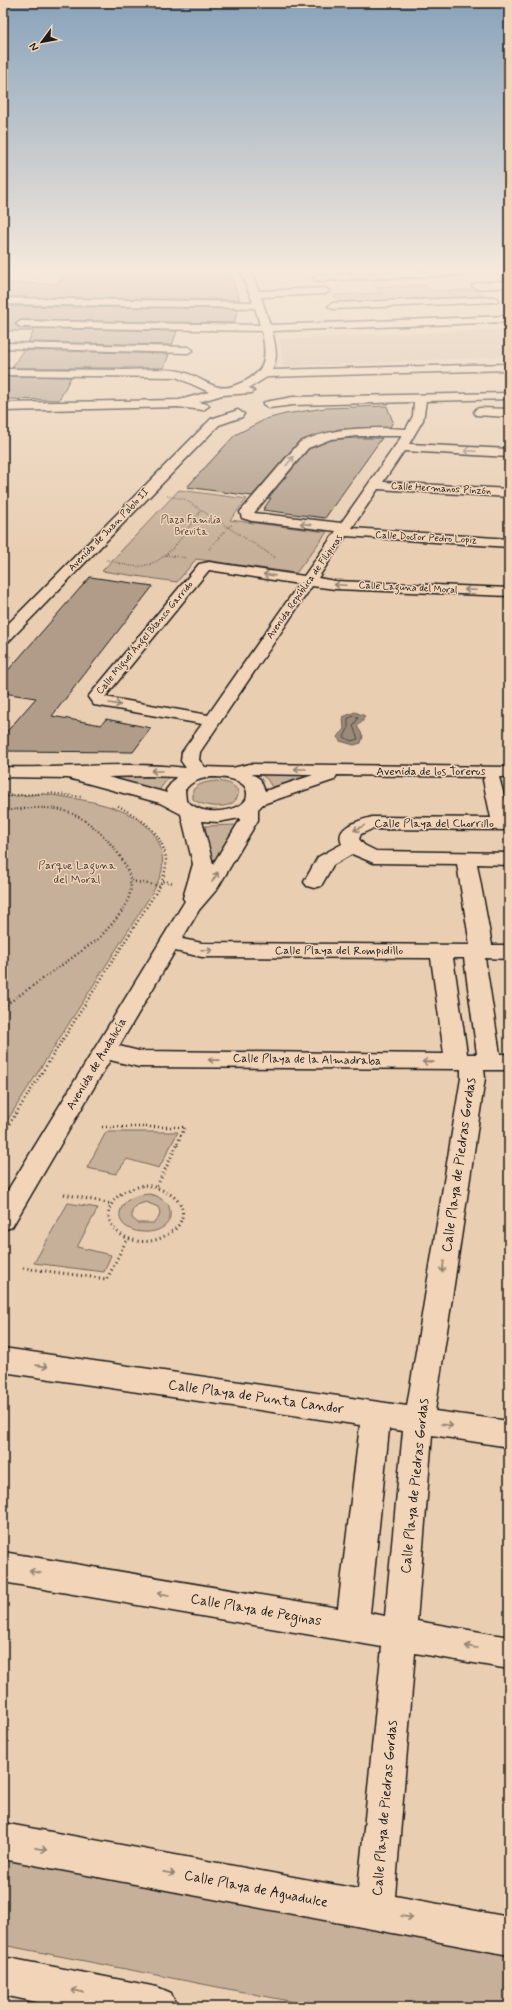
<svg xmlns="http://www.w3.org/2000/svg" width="512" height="2010" font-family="Mynerve,sans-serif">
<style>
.built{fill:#d8bfa6}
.green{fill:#c7b099;stroke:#72665a;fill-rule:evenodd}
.water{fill:#9b8a78;stroke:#685e53}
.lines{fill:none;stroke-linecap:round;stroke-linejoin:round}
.shore{stroke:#4f4841;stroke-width:1}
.building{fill:#b09c89;stroke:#1c1c1c}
.minor-casing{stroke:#1c1c1c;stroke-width:3}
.path-far4{stroke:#1c1c1c;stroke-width:1;stroke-dasharray:0.5 1.5;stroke-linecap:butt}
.path-far3{stroke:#1c1c1c;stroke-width:1.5;stroke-dasharray:0.5 2;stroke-linecap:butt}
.path-far2{stroke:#1c1c1c;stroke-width:2;stroke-dasharray:1 2.5;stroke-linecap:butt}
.path-far1{stroke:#1c1c1c;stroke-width:2.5;stroke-dasharray:1 3;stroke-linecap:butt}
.path{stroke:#1c1c1c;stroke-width:3;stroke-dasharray:1 3.5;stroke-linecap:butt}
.minor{fill:#f2d5b8;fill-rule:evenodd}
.oneway{stroke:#928272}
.labels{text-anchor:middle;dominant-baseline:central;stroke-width:3;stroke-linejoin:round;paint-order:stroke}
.far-street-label{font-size:10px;fill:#1c1c1c;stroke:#f2d5b8}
.far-park-label{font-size:10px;fill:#47413b;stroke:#f2d5b8}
.street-label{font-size:12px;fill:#1c1c1c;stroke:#f2d5b8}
.park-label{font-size:12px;fill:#47413b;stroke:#f2d5b8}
.near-street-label{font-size:14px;fill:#1c1c1c;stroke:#f2d5b8}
</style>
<rect width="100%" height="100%" fill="#e9ceb2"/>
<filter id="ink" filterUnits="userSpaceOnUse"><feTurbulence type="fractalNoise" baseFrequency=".025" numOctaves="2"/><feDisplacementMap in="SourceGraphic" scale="8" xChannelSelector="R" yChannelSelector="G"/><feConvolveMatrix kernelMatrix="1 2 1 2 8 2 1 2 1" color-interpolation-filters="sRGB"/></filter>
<g filter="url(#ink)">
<path class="built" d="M509,329V356L283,367L280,339Z"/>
<path class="green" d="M427,285L431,291L476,290L486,299L339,305L334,295L381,293L377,287Z
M179,490L247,499L230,520L327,532L296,573L196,559L177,582L102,571Z
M259,773L315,775L272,787L267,779Z
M170,775L157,793L136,784L110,777Z
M216,781C225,782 233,783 238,791C240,812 203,808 193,799V790C199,783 207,782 216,781Z
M44,794C86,800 170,808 162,870C161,877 156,884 154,890L3,1127V797Z
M235,825L237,827L216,861L212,862L211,861L205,826Z
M106,1132H178L159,1168L127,1159L116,1174L87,1168Z
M149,1194L157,1196L168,1204C184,1243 106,1239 122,1207C127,1197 139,1195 149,1194ZM146,1202L158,1207C162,1214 159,1219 153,1223H138L132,1218V1211L137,1205Z
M68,1203L98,1208L77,1247L111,1255L104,1272L34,1263Z
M3,1854L509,1947V2007H320L3,1945Z"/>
<path class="water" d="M355,712L365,716L362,722L357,726L363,736L361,743L354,745L340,741L337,737L344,729L343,717Z"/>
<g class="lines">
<path class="shore" d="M354,716L358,718L353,726L358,739L351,741L344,737L348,729V719Z"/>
</g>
<path class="building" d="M67,269H228L240,300L3,297V290L8,283L58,284Z
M3,306L238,309L234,323L21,320L15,323L21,328L177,331L172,345L28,342L34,331H3Z
M23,350L169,354L164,368H12Z
M3,376L71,377L59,400L3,399Z
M387,406L393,422L390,427L339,429L299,441L252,496L187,487L235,435L266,419L285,414L325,408Z
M356,438H382L325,518L263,510L271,498H268L309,449L331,440Z
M90,577L153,586L52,716L101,725L106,719L151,728L133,752L3,751V736L36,698L3,693V676Z"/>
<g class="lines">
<g class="minor-casing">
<path id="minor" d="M239,269H249L259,291L325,288L330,291L325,294L261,297L270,325L509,316V322L272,331C275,344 279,358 272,370L509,364V370L267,377L249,388L254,391L252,393L222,395L199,402L207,404L209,406L203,410L178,407L3,411V403L179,400L209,392L176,377L3,375V369C43,369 84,370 124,370C142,370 162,368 179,371C198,374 214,393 233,386C265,375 268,362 262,331L21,327L16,324L21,321L260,325L255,308L3,304V298L253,302Z
M461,270L464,271V275L318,281L313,278L318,275Z
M509,281V287L477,289L472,286L477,283Z
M493,297L497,298L498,300L497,302L333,309L328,306L333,303Z
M7,343L188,347L193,350L188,353L3,348V344Z
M509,393V399L426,401L423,420L409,444L509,449V457L404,451L383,482L509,489V497L378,489L352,528L509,539V547L346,536L318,578L335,581L509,588V596L335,589L312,586L200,752L199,760L205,767L232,768L250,764L509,767V777H499L509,814V830L372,829L361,834L359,839L364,845L376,851L509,853V865L477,864L492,945H509V959L485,958L500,1054H509V1070H484L485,1078L435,1411L509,1421V1447L432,1435L417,1621L509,1637V1669L415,1653L395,1896L509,1917V1955L3,1859V1823L358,1889L382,1647L3,1582V1552L338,1608L360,1425L3,1372V1348L407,1406L461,1078V1069L139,1067L110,1060L12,1227L3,1230V1198L185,901L183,898L193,864L181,814L160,803L68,778L3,777V767C64,769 125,761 186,768L181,761L182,752L202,724L100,706L94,705L88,697L199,564L209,562L304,576L336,531L252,521L242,518L240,512L300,442C334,427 369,427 406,429L413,416L414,402L293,405L269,408L263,404L265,402L293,397ZM356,436H402L341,523L254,513L308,448L331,439ZM209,570L299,584L208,715L105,697ZM252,774L313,775L265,791L260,779ZM337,775L485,777L483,780L491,818L372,817C359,821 334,826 342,844L318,857L304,882L307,886L314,888L321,886L333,865L352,854L374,863L457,864L470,945L202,943L182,939L199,910L217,889L258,820V809L263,804L334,780ZM147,776L176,777L166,790L167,793L108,777ZM211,777C225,777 253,779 246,800C237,811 216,813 203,810C197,809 191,804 186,801L185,790C191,781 200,779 211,777ZM240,818V820L213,864L202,821L218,822ZM175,951L202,957L431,958L444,1054L139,1051L119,1046ZM453,958H464L477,1054H467ZM389,1429L403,1431L385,1616L370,1613Z
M480,408L509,409V417L476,415L474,412L476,409Z
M238,410L244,414L242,417L219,425L9,641L3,643V629L211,419Z
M3,1957L157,1987L171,1993L177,2007H61L3,1995Z"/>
</g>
<path class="path-far4" d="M54,286L64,269
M31,287L42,269"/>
<path class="path-far3" d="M167,496L184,499L276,558
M209,549L228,527L233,524
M166,555L187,558
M106,560C118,562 130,568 142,566C170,562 186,530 201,510"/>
<path class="path-far2" d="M3,664L12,655
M3,796L49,793L82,797
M118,806C135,815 152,825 161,842
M3,811C51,805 74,804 109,842"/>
<path class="path-far1" d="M131,881L160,886
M163,881L174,883
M3,1007L97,940C132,904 146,884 108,841
M102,1127H185L177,1144
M3,1134L160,886C167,870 169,857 160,841"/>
<path class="path" d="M145,1185C164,1188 194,1202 178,1226C174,1231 168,1234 163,1237C129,1254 87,1219 122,1193C128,1189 138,1187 145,1185Z
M157,1186L178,1143
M64,1194L112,1204
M23,1268L107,1279L127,1239"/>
<use href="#minor" class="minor"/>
</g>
<defs><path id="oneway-shaft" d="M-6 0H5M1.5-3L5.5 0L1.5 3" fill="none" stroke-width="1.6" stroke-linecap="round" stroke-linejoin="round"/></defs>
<g class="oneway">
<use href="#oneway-shaft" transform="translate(470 451) rotate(-177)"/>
<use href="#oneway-shaft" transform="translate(290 461) rotate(-50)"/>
<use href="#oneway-shaft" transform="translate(306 524) rotate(-173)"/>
<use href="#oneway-shaft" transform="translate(269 575) rotate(-172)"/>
<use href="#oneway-shaft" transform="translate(340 585) rotate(-177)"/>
<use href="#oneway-shaft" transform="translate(470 590) rotate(-177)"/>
<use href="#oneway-shaft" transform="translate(115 704) rotate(10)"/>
<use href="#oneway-shaft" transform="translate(300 769) rotate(180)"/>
<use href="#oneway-shaft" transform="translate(157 771) rotate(180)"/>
<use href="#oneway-shaft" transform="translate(359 828) rotate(154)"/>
<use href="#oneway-shaft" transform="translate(215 877) rotate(-59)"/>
<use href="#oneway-shaft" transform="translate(207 950) rotate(2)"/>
<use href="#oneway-shaft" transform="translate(214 1060) rotate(-179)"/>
<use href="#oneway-shaft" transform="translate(428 1062) rotate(-179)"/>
<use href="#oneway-shaft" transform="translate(443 1267) rotate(99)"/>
<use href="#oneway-shaft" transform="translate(42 1366) rotate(8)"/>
<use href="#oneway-shaft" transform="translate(447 1425) rotate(8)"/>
<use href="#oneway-shaft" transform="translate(35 1572) rotate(-170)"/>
<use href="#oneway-shaft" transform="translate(163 1594) rotate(-170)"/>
<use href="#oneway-shaft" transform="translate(471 1647) rotate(-170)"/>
<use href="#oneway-shaft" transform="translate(41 1849) rotate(11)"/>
<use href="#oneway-shaft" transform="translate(169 1873) rotate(11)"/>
<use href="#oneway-shaft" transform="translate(407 1917) rotate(10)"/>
<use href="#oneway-shaft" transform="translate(77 1991) rotate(-169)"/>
</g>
</g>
<linearGradient id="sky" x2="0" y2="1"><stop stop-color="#89a3bb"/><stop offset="0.49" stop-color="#f5e9dc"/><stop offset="1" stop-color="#f5e9dc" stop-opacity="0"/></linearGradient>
<rect width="512" height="551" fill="url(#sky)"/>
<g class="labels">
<g class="far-street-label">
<text transform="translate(441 489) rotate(3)">Calle Hermanos Pinzón</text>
<text transform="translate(109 530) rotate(-46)">Avenida de Juan Pablo II</text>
<text transform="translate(426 538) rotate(3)">Calle Doctor Pedro Lopiz</text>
<text transform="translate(305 587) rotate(-55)">Avenida República de Filipinas</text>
<text transform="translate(408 588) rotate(3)">Calle Laguna del Moral</text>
<text transform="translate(145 638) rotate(-50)">Calle Miguel Ángel Blanco Garrido</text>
</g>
<g class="far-park-label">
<text x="191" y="520">Plaza Familia<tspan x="191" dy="12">Brevita</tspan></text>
</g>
<g class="street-label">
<text x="431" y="772">Avenida de los Toreros</text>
<text x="434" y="824">Calle Playa del Chorrillo</text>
<text x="339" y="951">Calle Playa del Rompidillo</text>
<text transform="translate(307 1060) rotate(1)">Calle Playa de la Almadraba</text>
<text transform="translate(97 1064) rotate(-59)">Avenida de Andalucía</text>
</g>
<g class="park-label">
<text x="77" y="866">Parque Laguna<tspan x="77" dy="14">del Moral</tspan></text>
</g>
<g class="near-street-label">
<text transform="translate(459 1165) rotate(-82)">Calle Playa de Piedras Gordas</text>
<text transform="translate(256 1397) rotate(8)">Calle Playa de Punta Candor</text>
<text transform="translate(415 1486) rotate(-84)">Calle Playa de Piedras Gordas</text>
<text transform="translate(256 1610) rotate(10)">Calle Playa de Peginas</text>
<text transform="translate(385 1808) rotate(-85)">Calle Playa de Piedras Gordas</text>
<text transform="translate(256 1889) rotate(11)">Calle Playa de Aguadulce</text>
</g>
</g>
<rect width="512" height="2010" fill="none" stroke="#f2d5b8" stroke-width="16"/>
<rect x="8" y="8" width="496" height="1994" fill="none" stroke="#1c1c1c" stroke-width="1.5" filter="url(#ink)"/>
<g transform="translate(42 42) rotate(238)" stroke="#f2d5b8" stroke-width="3" paint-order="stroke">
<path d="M0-3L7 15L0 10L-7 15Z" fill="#1c1c1c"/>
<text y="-6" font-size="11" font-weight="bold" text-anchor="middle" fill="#1c1c1c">N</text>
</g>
</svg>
